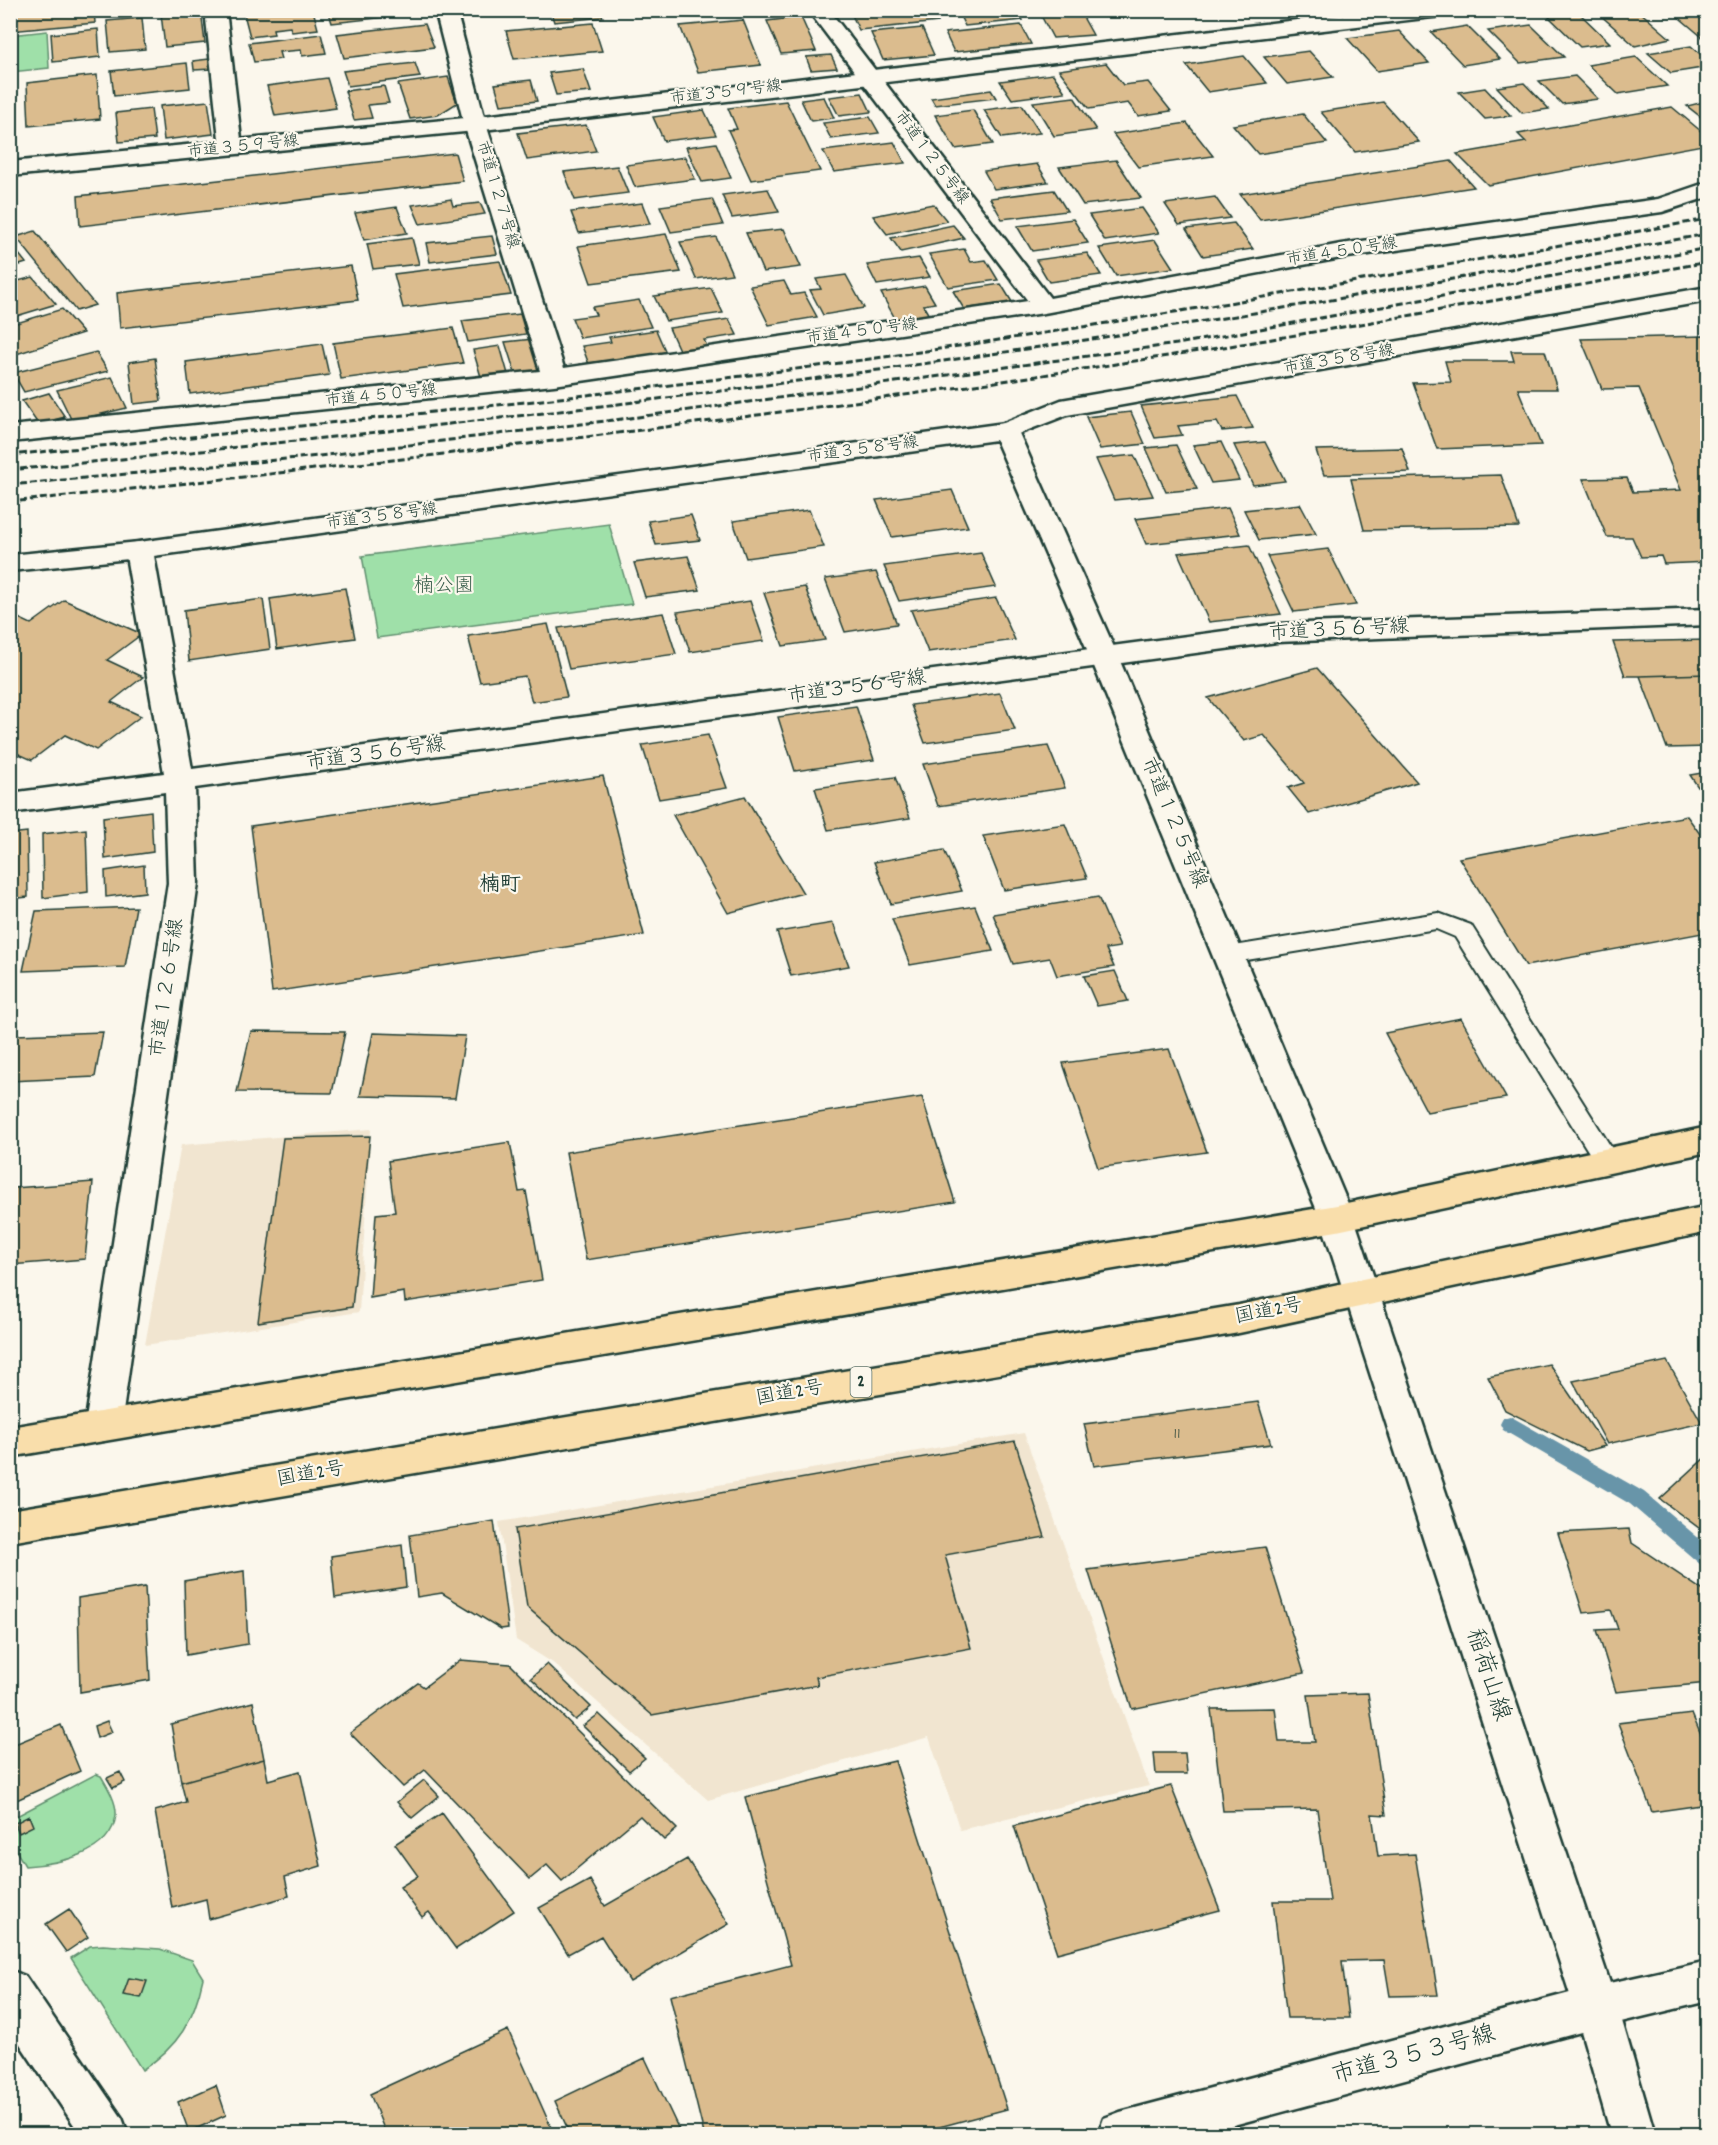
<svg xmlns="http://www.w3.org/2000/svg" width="1718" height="2145" font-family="Dekko,'Klee One',sans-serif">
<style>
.built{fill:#f1e5d0}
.green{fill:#9fe0a9;stroke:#5f8e6e;stroke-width:1.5}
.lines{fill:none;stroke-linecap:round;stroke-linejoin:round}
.stream{fill:#6895a9;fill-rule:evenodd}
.building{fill:#dbbc8e;stroke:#1f3d34;stroke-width:1.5}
.service-casing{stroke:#1f3d34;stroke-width:4}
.minor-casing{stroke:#1f3d34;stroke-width:5}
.tertiary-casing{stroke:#1f3d34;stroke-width:5}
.trunk-casing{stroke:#1f3d34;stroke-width:5}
.service{fill:#fbf7ec;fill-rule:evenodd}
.minor{fill:#fbf7ec;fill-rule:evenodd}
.tertiary{fill:#fbf7ec;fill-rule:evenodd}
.trunk{fill:#f9deab;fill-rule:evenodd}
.rail{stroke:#1f3d34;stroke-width:3;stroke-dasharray:7 3;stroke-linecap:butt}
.labels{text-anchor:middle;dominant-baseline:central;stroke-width:4.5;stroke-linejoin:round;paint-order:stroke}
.far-street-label{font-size:16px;fill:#1f3d34;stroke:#fbf7ec}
.number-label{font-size:16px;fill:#4e5d4a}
.shield{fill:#fbf7ec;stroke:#61756b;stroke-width:1.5}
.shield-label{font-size:18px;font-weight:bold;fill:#1f3d34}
.park-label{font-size:20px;fill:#395e4b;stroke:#fbf7ec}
.street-label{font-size:20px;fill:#1f3d34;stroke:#fbf7ec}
.neighbourhood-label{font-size:21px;font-weight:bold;fill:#1f3d34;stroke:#fbf7ec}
.near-street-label{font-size:24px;fill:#1f3d34;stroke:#fbf7ec}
</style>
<rect width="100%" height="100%" fill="#fbf7ec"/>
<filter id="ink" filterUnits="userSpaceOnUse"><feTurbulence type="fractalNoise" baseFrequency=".0167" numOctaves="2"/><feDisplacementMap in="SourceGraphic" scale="12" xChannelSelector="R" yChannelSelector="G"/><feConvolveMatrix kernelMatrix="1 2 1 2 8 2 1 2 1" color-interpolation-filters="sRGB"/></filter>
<g filter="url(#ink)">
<path class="built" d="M371,1129L359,1312L145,1345L181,1145Z
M1024,1433L1149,1786L960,1830L929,1737L708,1800L553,1663L516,1640L499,1522Z"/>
<path class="green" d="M47,31L49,68L11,72V35Z
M609,524L632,604L377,638L362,556Z
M96,1774L101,1776C107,1786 117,1802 116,1815C111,1855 57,1864 25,1866L11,1842V1819Z
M103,1945L160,1949L192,1960L203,1978C194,2020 179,2046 142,2070L71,1958L90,1946Z"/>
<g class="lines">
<path class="stream" d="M1510,1416L1644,1492L1708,1546V1568L1701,1565L1630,1504L1503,1430L1500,1424L1503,1418Z"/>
</g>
<path class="building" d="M10,10H94L95,23L10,31Z
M243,10H313L318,29L292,32L290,27L273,29L274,34L250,37Z
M328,10H404L405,15L332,23Z
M550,10H600L603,17L554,22Z
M877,10H932L938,22L859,30L851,13Z
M957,10H1018L1023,20L965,26Z
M1038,10H1079L1093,35L1053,38Z
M1576,10L1610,43L1580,47L1546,14Z
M1615,10L1619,14L1639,11L1670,38L1635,46L1598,13Z
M1708,10V42L1675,14L1699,10Z
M201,11L205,43L165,47L161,14Z
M801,17L816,51L781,54L767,21Z
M142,18L145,49L110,52L107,21Z
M743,20L761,65L698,72L680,26Z
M593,23L602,51L514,59L506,31Z
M425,24L434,47L344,58L337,34Z
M1021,25L1031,44L954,52L945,33Z
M1531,25L1564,57L1520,63L1488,31Z
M1467,26L1500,59L1463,65L1431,32Z
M922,28L934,55L883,60L871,33Z
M98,29L100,57L53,62L51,34Z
M1399,31L1429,63L1377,71L1347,38Z
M321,34L326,53L302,56L301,50L279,52L281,59L254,62L249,43Z
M1691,46L1708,61V67L1671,73L1648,53Z
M1309,51L1333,77L1287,84L1264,57Z
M831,55L837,68L811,70L806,57Z
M1244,56L1267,83L1208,92L1186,65Z
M1636,57L1667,86L1618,94L1588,65Z
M209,59L211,69L194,70L193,61Z
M187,63L190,88L114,96L111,71Z
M415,63L420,77L348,86L343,71Z
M1106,63L1123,85L1148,82L1171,111L1138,116L1128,103L1089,109L1059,70Z
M583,69L591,92L556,95L549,73Z
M1053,74L1065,92L1012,99L1000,81Z
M97,75L100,119L29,126L27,83Z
M1575,76L1598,99L1562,104L1539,81Z
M448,77L457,103L438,115L410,119L398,84Z
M327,78L336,108L275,116L267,86Z
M15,79L17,124L10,125V80Z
M531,80L537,101L501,105L495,84Z
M1524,83L1549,109L1522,113L1497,87Z
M384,86L389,103L368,105L372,118L354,120L345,91Z
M1485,88L1511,116L1485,119L1459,92Z
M991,90L996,98L935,105L931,98Z
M862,93L871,112L839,116L829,97Z
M824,97L834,118L811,121L801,100Z
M1074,97L1096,130L1054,136L1033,102Z
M208,101L213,134L164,140L160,106Z
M786,101L820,171L751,180L728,130L737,129L728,108Z
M1708,101L1706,121L1687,106Z
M1383,102L1419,142L1355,152L1321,112Z
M1022,105L1040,133L1002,138L984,110Z
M1672,107L1708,137V144L1488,185L1457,154L1526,142L1518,134Z
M151,109L155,139L119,142L116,113Z
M704,110L716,135L664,141L653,117Z
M973,110L993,144L955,149L935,115Z
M1303,114L1327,143L1258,154L1233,125Z
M870,117L879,133L831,139L823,123Z
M1187,123L1213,156L1138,167L1113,134Z
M586,125L596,151L527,160L518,133Z
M894,142L905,163L834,172L823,151Z
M716,143L731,178L702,182L686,147Z
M455,153L463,181L80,226L78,196Z
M685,157L695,179L635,187L626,165Z
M1116,160L1141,198L1083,205L1059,167Z
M1451,161L1474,187L1260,220L1240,194Z
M1037,164L1048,182L994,189L984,171Z
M617,166L628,193L575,200L564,172Z
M768,189L779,212L732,218L722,195Z
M1054,190L1067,211L1002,219L990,198Z
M1215,197L1230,218L1179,225L1165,204Z
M451,199L453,206L480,203L485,214L420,224L412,205Z
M712,199L723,225L671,232L660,206Z
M642,203L650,224L579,233L571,212Z
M933,204L947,221L887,234L873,216Z
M397,207L407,233L364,240L355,213Z
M1142,208L1159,233L1105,241L1089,215Z
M1073,219L1088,243L1032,251L1017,226Z
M1234,223L1253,249L1203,256L1186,229Z
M953,225L964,238L901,252L891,238Z
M784,229L801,267L763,272L746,233Z
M35,231L95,305L76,311L16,237Z
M666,234L681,272L591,283L578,246Z
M492,236L497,254L430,262L426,243Z
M716,237L732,274L696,279L680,242Z
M412,238L419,264L373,269L367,244Z
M1155,240L1173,268L1116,276L1099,248Z
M10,243L26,263L10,268Z
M964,249L971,262L986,260L998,280L948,287L929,254Z
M1087,253L1101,275L1049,282L1036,260Z
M919,258L930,277L877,285L867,265Z
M500,261L511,295L403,308L394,274Z
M351,266L358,300L120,328L117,293Z
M846,275L864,308L823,315L810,290L821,289L816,279Z
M33,277L56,304L10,318V283Z
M784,281L791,295L804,293L817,317L769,325L750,286Z
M1001,284L1012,302L964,309L953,291Z
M925,286L935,303L923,305L930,317L897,322L881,293Z
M711,288L723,313L666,321L654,296Z
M639,300L651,327L580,338L572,318L596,315L592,307Z
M62,309L83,333L10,356V325Z
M520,314L526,334L468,342L462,321Z
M729,319L737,335L704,340L707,346L679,350L669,328Z
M453,328L463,363L341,379L333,343Z
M656,330L667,355L590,367L582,346L611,342L609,337Z
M1704,336L1708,343V562L1664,564L1661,556L1641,557L1632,537H1607L1583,479L1627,478L1633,492L1681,490L1639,388L1602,389L1581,339Z
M533,339L543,372L516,376L505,342Z
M322,344L329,375L190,394L186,362Z
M500,346L508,374L481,377L473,350Z
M1511,351H1545L1557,389H1518L1541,445L1437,449L1413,383L1451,382L1445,361H1514Z
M96,352L108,371L24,392L13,373Z
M155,358L161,401L134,404L129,362Z
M112,377L127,408L72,421L57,390Z
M49,393L65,417L38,424L22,401Z
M1237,396L1253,428L1222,431L1217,422L1178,426L1182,435L1155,438L1141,406Z
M1131,412L1145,444L1100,449L1086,417Z
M1221,442L1239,480L1211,483L1193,445Z
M1265,442L1285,481L1253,485L1234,445Z
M1176,445L1197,489L1166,492L1146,448Z
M1402,448L1410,472L1324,475L1316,450Z
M1134,455L1153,496L1114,500L1096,459Z
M1501,475L1519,527L1364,530L1351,479Z
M952,490L968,527L892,537L876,500Z
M1300,504L1316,534L1259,540L1244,510Z
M1228,508L1240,534L1146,544L1135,519Z
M809,510L824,547L746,558L733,521Z
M691,515L700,540L656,545L648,521Z
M1249,545L1281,614L1209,622L1178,553Z
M1328,549L1356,605L1294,612L1267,556Z
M981,553L996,587L899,601L884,566Z
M688,556L700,590L645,597L634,563Z
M876,572L897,624L845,632L825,579Z
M805,587L825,640L783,646L764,593Z
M345,588L355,638L277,649L270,599Z
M996,598L1015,640L928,652L911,610Z
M263,599L270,649L189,661L184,610Z
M64,600L142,634L107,660L143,677L111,702L141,716L96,750L65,735L32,760L10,750V614L31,624Z
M750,601L764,641L690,652L677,612Z
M663,613L676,654L569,669L558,628Z
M548,624L567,697L532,702L525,676L480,682L468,636Z
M1708,640V674L1640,676H1625L1613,642Z
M1317,668L1417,782L1309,814L1288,788L1304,783L1264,735L1244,741L1208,698Z
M1708,674V747L1667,748L1640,676Z
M1000,693L1015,730L925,743L911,705Z
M856,706L874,760L795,771L778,717Z
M708,735L727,788L659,799L642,745Z
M1048,746L1065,788L938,806L923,764Z
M1708,772V802L1690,775Z
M603,776L644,935L272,992L251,826Z
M895,777L910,818L828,830L815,788Z
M745,796L803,893L728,913L673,815Z
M151,811L153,852L105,859L103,817Z
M1687,816L1708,845V932L1526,966L1459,858Z
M1065,824L1087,878L1004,890L983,836Z
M86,829L88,892L43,898L42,834Z
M27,832L28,897L10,899V834Z
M944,850L962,891L891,904L874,862Z
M144,865L145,892L106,897L105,871Z
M1098,897L1120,947L1106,949L1114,967L1057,976L1050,958L1013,964L993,914Z
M975,906L993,951L910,965L892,919Z
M136,907L125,967L23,971L36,911Z
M833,923L849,966L791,976L777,932Z
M1115,971L1128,1001L1097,1006L1084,976Z
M1461,1018L1506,1098L1427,1112L1385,1033Z
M251,1031L345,1032L332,1093L237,1092Z
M103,1032L95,1077L10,1081V1060L16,1035Z
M373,1033L465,1036L455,1098L360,1096Z
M1169,1049L1207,1152L1098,1168L1063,1063Z
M922,1097L955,1202L586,1260L566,1152Z
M370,1136L352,1307L258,1322L283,1138Z
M510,1142L519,1192L526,1191L542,1280L405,1302L404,1292L370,1298L376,1214L395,1212L388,1161Z
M93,1182L85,1259L10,1265V1218L14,1188Z
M1667,1361L1702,1423L1607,1444L1573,1381Z
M1549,1364L1605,1446L1587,1451L1505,1410L1488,1377Z
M1258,1402L1271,1444L1094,1466L1084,1424Z
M1015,1441L1045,1537L945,1555L971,1648L816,1677L818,1685L652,1715L527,1607L515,1529Z
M1708,1455V1533L1707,1534L1660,1499Z
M494,1521L508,1628L501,1629L442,1593L417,1597L410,1535Z
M1629,1529L1632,1543L1708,1594V1683L1616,1692L1597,1630L1618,1629L1611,1610L1583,1613L1558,1533Z
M402,1545L406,1587L335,1598L331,1556Z
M1265,1547L1304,1673L1132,1709L1088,1570Z
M244,1571L248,1644L186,1655L184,1581Z
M145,1587L150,1680L80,1692L78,1598Z
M460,1660L510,1664L677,1829L664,1840L640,1816L562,1881L547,1865L530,1879L425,1770L403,1787L350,1733L418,1683L424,1687Z
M547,1664L591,1707L575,1720L531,1678Z
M1368,1693L1386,1815L1372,1814L1378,1856L1415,1854L1438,1995L1390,1996L1384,1960L1342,1961L1349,2018H1287L1273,1901H1330L1317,1809L1223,1811L1211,1709L1275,1708L1279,1742H1315L1308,1695Z
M253,1702L264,1759L181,1782L171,1724Z
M599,1714L645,1758L629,1771L583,1726Z
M1692,1714L1708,1752V1804L1652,1812L1618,1723Z
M107,1721L112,1732L97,1738L94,1726Z
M61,1725L80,1771L10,1803V1746Z
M1154,1753H1185L1187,1774H1156Z
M264,1759L268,1780L300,1771L321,1866L285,1877L289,1896L209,1919L206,1899L172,1908L155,1811L186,1802L181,1782Z
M895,1761L1007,2109L913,2134H704L670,1996L791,1965L745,1797Z
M120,1772L125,1782L113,1788L107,1778Z
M424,1780L439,1796L412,1818L397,1802Z
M1171,1786L1220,1910L1057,1953L1014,1826Z
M442,1813L514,1911L456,1949L429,1912L422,1917L400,1887L418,1876L395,1844Z
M29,1816L33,1826L19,1833L15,1823Z
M687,1859L729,1924L630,1982L601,1936L568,1954L539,1908L590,1880L605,1906Z
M69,1909L88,1937L66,1952L46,1924Z
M129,1978L147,1981L141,1998L123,1995Z
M508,2030L554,2134H386L370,2094Z
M645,2058L681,2134H570L555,2101Z
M216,2085L226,2115L189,2132L178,2102Z"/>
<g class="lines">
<g class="service-casing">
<path id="service" d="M1438,913L1471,925L1616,1155L1619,1161L1616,1167L1607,1170L1598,1167L1455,937L1436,929L1228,963L1220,961L1216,955L1220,949L1228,947Z"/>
</g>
<g class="minor-casing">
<path id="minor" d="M205,10H226L242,148L239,153H223L220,148Z
M435,10H456L486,124L564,368L1028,301L808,10H829L1050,298L1341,244L1658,199L1708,182V197L1662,212L1341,258L1044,313L554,385L10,442V426L540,371L464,124Z
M1708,287V301L1067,415L1005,439L996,436L992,431L996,426L1061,400Z
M139,542L149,544L153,550L192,769L1277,624L1708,609V625L1277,642L195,788L198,883L121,1426L116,1437L103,1441L90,1437L85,1426L168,883L165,792L10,813V793L164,773L125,550L129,544Z
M1708,1961V2001L1596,2028L1200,2134H1098L1104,2118L1120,2112L1596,1986Z
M10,1970L25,1976L122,2118L128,2134H80L10,2029Z"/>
</g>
<g class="tertiary-casing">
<path id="tertiary" d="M1382,10H1451L1441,16L475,131L10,176V162L475,117Z
M1005,423L1014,426L1018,431L1117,654L1354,1218L1618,2007L1655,2134H1611L1574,2007L1320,1218L1089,654L996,440L139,558L10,571V555L139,542Z"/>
</g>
<g class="trunk-casing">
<path id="trunk" d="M1708,1127V1152L1337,1231L10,1457V1427L1337,1205Z
M1708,1206V1232L1239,1333L10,1542V1510L1239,1305Z"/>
</g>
<use href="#service" class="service"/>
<use href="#minor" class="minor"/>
<use href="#tertiary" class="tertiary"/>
<use href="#trunk" class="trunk"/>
<path class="rail" d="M10,455C302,426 593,398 884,357C1159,318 1434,267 1708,219
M10,470C322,440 633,405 943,361C1199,325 1453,279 1708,234
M10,485L319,456L630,418L1177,344L1708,248
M10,502C373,464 735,422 1096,367C1301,336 1504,299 1708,262"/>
</g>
</g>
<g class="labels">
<g class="far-street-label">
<text transform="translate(726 93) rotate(-7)">市道３５９号線</text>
<text transform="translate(243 147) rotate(-6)">市道３５９号線</text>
<text transform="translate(931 158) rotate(53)">市道１２５号線</text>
<text transform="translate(497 195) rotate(73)">市道１２７号線</text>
<text transform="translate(1342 252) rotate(-9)">市道４５０号線</text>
<text transform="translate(862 332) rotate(-8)">市道４５０号線</text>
<text transform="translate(1339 360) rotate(-10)">市道３５８号線</text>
<text transform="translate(381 396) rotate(-6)">市道４５０号線</text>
<text transform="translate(863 450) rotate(-8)">市道３５８号線</text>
<text transform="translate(382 517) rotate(-8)">市道３５８号線</text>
</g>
<g class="number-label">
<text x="1177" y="1434">11</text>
</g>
<rect class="shield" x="850.5" y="1367" width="21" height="30" rx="4.5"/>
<g class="shield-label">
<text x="861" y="1382">2</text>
</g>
<g class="park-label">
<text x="444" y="587">楠公園</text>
</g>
<g class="street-label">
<text transform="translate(1339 631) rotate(-3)">市道３５６号線</text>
<text transform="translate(857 688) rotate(-8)">市道３５６号線</text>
<text transform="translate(376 755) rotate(-8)">市道３５６号線</text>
<text transform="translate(1173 823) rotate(67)">市道１２５号線</text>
<text transform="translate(168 988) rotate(-82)">市道１２６号線</text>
<text transform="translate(1269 1312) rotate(-11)">国道2号</text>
<text transform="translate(790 1394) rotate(-10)">国道2号</text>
<text transform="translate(311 1475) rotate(-10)">国道2号</text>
</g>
<g class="neighbourhood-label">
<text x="500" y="886">楠町</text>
</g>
<g class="near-street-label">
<text transform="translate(1487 1675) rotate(72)">稲荷山線</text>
<text transform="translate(1414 2056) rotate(-15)">市道３５３号線</text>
</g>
</g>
<rect width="1718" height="2145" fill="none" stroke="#fbf7ec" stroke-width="36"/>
<rect x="18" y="18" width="1682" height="2109" fill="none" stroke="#1f3d34" stroke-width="2" filter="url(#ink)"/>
</svg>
